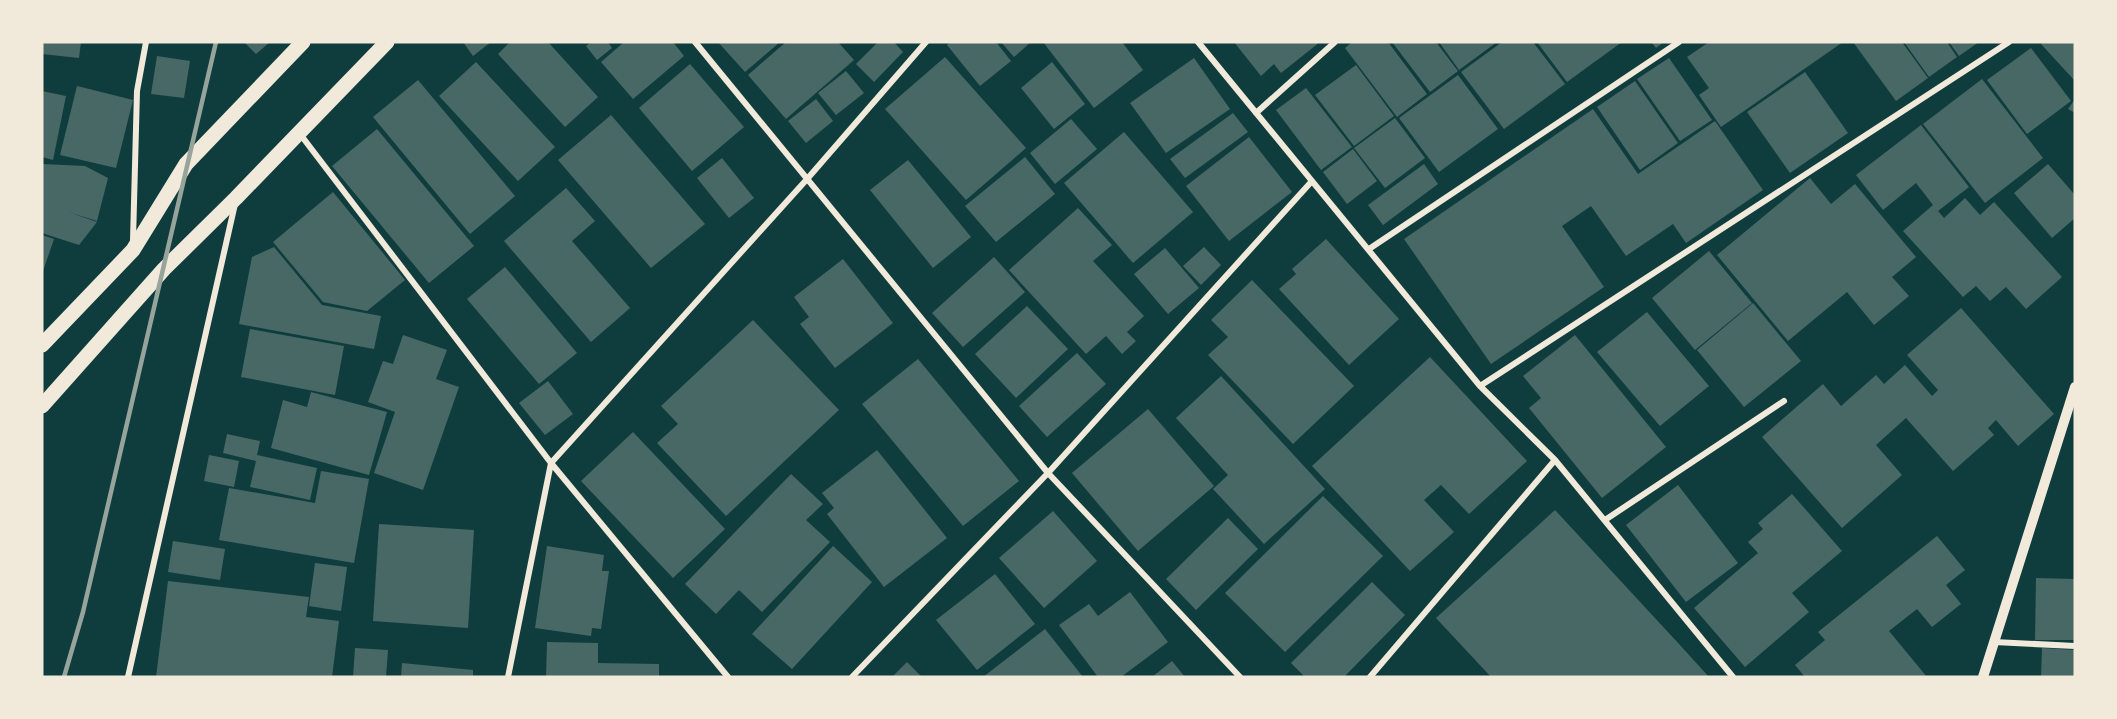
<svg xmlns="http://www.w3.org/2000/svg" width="2117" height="719" font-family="'Golos Text',sans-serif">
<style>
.building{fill:#486865}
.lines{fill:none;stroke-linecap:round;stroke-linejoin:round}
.minor{stroke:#f1e9da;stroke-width:6}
.tertiary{stroke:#f1e9da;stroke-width:10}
.primary{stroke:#f1e9da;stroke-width:15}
.rail{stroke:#97a49c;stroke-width:4.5}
</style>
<rect width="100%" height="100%" fill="#0f3d3e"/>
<path class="building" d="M42,42H81L79,58L42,54Z
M244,42H270L256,54Z
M463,42H491L473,56Z
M510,42H548L598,97L565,127L498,54Z
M591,42H608L612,48L597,60L586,46Z
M624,42H673L684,56L633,99L601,62Z
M718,42H780L745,72Z
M786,42H838L854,60L786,119L748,75Z
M878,42H894L903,52L874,82L856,64Z
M950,42H996L1011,61L980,86L947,45Z
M1001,42H1031L1014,57Z
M1043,42H1122L1143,70L1094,108Z
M1234,42H1320L1281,73L1274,64L1261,76Z
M1352,42H1388L1427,94L1397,117L1345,48Z
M1392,42H1436L1458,71L1430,92Z
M1439,42H1497L1459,70Z
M1502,42H1533L1565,84L1504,129L1461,72Z
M1537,42H1622L1567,82Z
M1651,42H1664L1656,48Z
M1709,42H1843L1721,127L1699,95L1709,88L1687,57Z
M1853,42H1902L1928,78L1896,101Z
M1904,42H1947L1957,57L1929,77Z
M1949,42H1979L1959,56Z
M2043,42H2075V81L2041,44Z
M2031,48L2071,101L2027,134L1987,80Z
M157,56L190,61L184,98L151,94Z
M945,57L1026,148L966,200L885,109Z
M1194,58L1230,109L1166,153L1130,103Z
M1669,58L1712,120L1680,141L1637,79Z
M476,62L555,147L518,181L439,96Z
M1052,62L1085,104L1054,129L1021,88Z
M690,64L744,127L692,171L639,108Z
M1356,65L1394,116L1354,146L1315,95Z
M846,71L864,93L836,115L818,93Z
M1805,72L1848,133L1790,173L1747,112Z
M1458,75L1498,129L1439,172L1399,118Z
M1982,79L2043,158L1985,203L1923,124Z
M418,80L515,196L470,234L373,117Z
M1635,81L1678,143L1640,170L1597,107Z
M77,86L133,100L116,168L60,155Z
M1306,88L1352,147L1321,170L1276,110Z
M42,91L66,96L53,160L42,157Z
M816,99L833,121L806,143L788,121Z
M2075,99V113L2068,109Z
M1593,109L1638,174L1715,121L1763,190L1686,243L1673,224L1626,256L1591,206L1562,226L1604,287L1491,364L1404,239Z
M1233,113L1248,132L1185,178L1170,159Z
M611,115L705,224L651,268L558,160Z
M1395,118L1425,158L1385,188L1354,148Z
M1071,119L1097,149L1055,184L1030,153Z
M1921,125L1969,187L1938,211L1944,218L1965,198L1980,215L1994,202L2062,277L2026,309L2006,287L1990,301L1976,286L1963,297L1903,231L1933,205L1916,183L1883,210L1856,175Z
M377,129L474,246L429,283L332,166Z
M1124,132L1193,212L1133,263L1064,183Z
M1249,137L1292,192L1229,241L1186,186Z
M1353,149L1377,181L1347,204L1323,172Z
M1025,157L1055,194L996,242L965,206Z
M722,158L754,198L729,218L697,178Z
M908,160L971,237L933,268L870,190Z
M42,164L85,166L108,178L97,221L68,212L97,222L79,245L42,233Z
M1424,164L1438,184L1383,225L1368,205Z
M2048,164L2075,195V218L2052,238L2014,193Z
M1810,178L1831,204L1855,184L1916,257L1892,277L1909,296L1874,325L1847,292L1788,341L1717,255Z
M566,188L595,221L572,241L630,308L591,342L504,241Z
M333,192L405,280L367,311L323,302L273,242Z
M1078,208L1112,245L1093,261L1144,316L1127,332L1136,341L1122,354L1106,336L1086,354L1009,270Z
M42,235L54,239L42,274Z
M1326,239L1399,319L1349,365L1279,289L1296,274L1292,269Z
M274,247L322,305L381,316L374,349L239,324L252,257Z
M1204,247L1221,265L1201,285L1183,266Z
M1165,248L1199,288L1168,314L1134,274Z
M1709,251L1752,303L1695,350L1652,298Z
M994,257L1025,292L963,347L932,313Z
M843,259L893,323L835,368L800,324L809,317L794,297Z
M505,267L577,353L539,384L467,299Z
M1252,280L1354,386L1293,444L1208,355L1228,337L1211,320Z
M1753,303L1801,361L1744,407L1697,350Z
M1027,306L1068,349L1016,398L975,354Z
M1961,308L2054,414L2018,446L1996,420L1988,428L1994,435L1953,471L1906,418L1876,445L1902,475L1842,528L1762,437L1823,384L1841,406L1876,375L1884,384L1905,365L1932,396L1938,390L1907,355Z
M1647,312L1709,386L1660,426L1597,352Z
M753,320L839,410L726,516L657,443L678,424L661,406Z
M250,329L344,346L335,395L241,377Z
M403,335L447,350L436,379L459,387L423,490L374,473L395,412L368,402L383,361L393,364Z
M1575,335L1666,447L1602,498L1529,408L1541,398L1523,376Z
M1077,353L1106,384L1047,437L1019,406Z
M1430,357L1527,461L1469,514L1441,485L1424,500L1454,532L1410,571L1312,466Z
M918,359L1019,481L963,526L862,404Z
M1221,376L1325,489L1264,544L1213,489L1228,475L1176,418Z
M548,381L573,414L545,435L519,403Z
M311,392L387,412L369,475L271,448L283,400L307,407Z
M1148,409L1214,486L1138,551L1072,473Z
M633,432L725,529L673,578L581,481Z
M227,434L260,441L257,455L317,468L310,500L250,487L256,461L223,453Z
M877,450L947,538L884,587L827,514L834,508L822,493Z
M209,455L239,461L234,487L204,481Z
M321,471L369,479L354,563L219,540L229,488L315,503Z
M791,474L823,504L806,520L830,542L762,612L739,590L716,614L685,584Z
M1678,485L1738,563L1686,602L1626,525Z
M1792,494L1842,551L1792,593L1809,612L1745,667L1694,608L1758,553L1748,542L1763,529L1758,523Z
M1323,496L1383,556L1285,652L1225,593Z
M1555,510L1679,644L1709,677H1491L1436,618Z
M1053,511L1097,561L1044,608L999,558Z
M1228,518L1258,549L1196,610L1166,579Z
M379,524L474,530L468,628L373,621Z
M1937,536L1965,570L1946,585L1961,604L1932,627L1917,609L1889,631L1927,677H1805L1795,665L1825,640L1818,632Z
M173,541L225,549L220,580L168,572Z
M547,546L604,555L602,571H609L601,629L592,628L591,636L535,628Z
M833,546L872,582L792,669L752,634Z
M315,563L347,567L341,611L309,606Z
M995,574L1035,624L977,670L936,620Z
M2036,578L2075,579V640H2035Z
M168,581L309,597L306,617L339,621L332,677H156Z
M1372,582L1405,615L1344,677H1305L1291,663Z
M1130,592L1168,642L1121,677H1098L1059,625L1089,604L1098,616Z
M1045,629L1083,677H983Z
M547,642L598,643V663L659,664V677H546Z
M355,648L388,650L386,677H353Z
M2042,648L2075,650V677H2041Z
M1172,661L1185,677H1152Z
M907,662L922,677H892Z
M402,663L473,670V677H401Z"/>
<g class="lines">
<path class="minor" d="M695,42L1048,473L1240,677
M1198,42L1480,386L1555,460L1733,677
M1256,113L1335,42
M300,134L551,463L728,677
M133,240L137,91L146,42
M1369,249L1679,42
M1480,386L2009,42
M1605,520L1784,401
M1994,642L2075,646
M128,677L235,204
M508,677L551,463L808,178L926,42
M852,677L1048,473L1312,181
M1370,677L1555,460"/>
<path class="tertiary" d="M1983,677L2075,387"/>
<path class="primary" d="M42,345L133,250L186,164L303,42
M42,406L164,269L236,198L387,42"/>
<path class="rail" d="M64,677L83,612L216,42"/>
</g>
<rect width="2117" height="719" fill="none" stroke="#f1e9da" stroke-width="87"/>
</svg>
